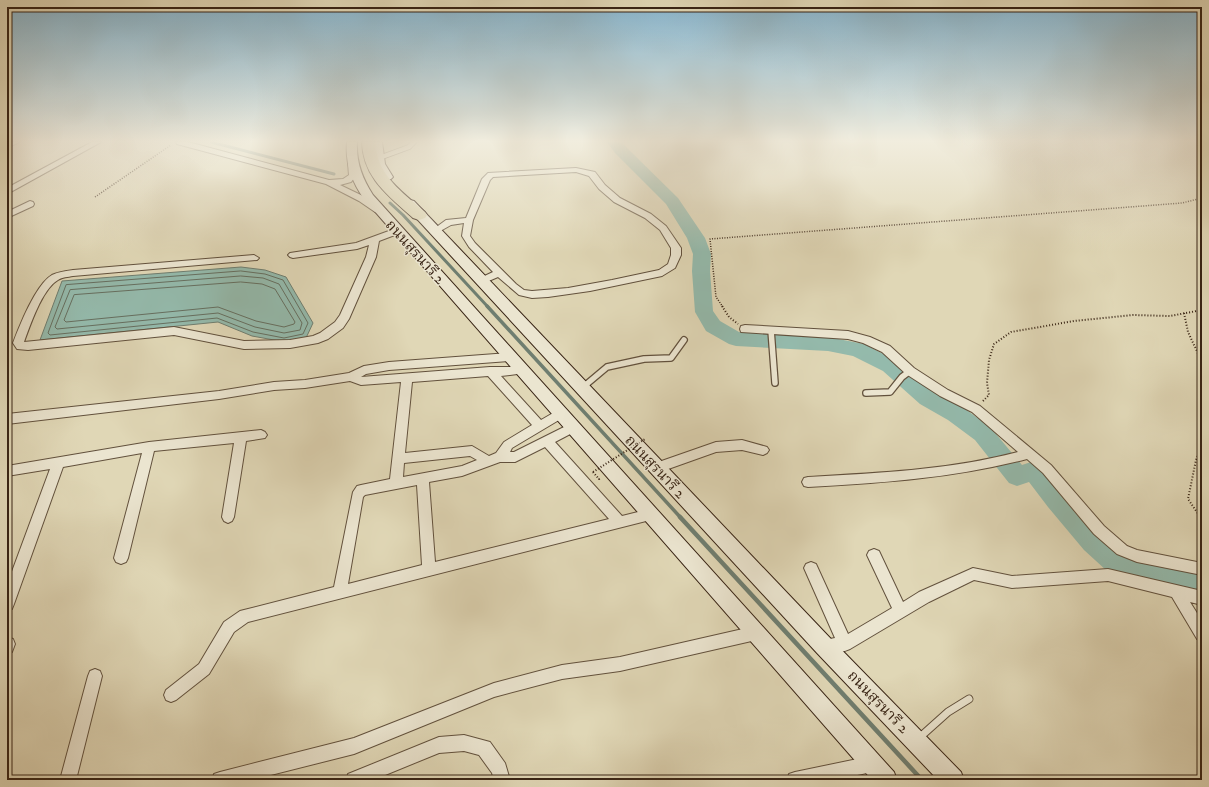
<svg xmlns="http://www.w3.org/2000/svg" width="1209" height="787" font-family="'IM FELL DW Pica','Noto Serif Thai',serif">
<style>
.water{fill:#94baac;stroke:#6f7e70}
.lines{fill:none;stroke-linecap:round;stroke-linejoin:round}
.shore{stroke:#666f60;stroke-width:1}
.stream-far2{stroke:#6f7e70;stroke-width:3}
.stream-far1{stroke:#6f7e70;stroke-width:3.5}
.stream{stroke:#6f7e70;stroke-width:4.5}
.river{fill:#94baac;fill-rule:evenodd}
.service-far2-casing{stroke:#62513d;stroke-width:6}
.service-far1-casing{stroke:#62513d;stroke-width:8}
.service-casing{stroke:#62513d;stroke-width:9}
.minor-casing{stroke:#62513d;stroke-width:2}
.secondary-casing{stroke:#382415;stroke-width:2}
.motorway-casing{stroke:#382415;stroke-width:2}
.path-far2{stroke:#382415;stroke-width:1.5;stroke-dasharray:1 1.5;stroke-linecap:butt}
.path-far1{stroke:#382415;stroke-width:2;stroke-dasharray:1 2;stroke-linecap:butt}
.path{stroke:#382415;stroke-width:2.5;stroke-dasharray:1.5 2.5;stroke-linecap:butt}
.service-far2{stroke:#ebe5d0;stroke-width:4.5}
.service-far1{stroke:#ebe5d0;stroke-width:5.5}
.service{stroke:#ebe5d0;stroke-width:7}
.minor{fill:#ebe5d0;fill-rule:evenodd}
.secondary{fill:#ebe5d0;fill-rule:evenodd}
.motorway{fill:#e0d7b6;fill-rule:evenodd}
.path-bridge{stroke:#382415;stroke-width:2;stroke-dasharray:1 2;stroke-linecap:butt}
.labels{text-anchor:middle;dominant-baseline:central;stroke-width:3;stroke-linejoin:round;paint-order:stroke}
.street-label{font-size:15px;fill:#382415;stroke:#ebe5d0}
</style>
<rect width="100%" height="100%" fill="#e0d7b6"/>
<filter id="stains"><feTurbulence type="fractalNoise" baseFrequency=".005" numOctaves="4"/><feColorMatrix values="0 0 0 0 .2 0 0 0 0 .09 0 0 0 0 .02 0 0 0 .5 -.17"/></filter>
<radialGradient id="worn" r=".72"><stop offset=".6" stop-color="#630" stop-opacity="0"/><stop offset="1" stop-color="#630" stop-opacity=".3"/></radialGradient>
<path class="water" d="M241,267L265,270L286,277L313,323L306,338L285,342L252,336L218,322L40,340L62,281Z"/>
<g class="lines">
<path class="shore" d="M241,271L265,274L283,280L308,323L303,334L284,338L253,332L217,318L50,335L48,333L66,285Z
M241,276L263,278L279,284L302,323L300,330L284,333L255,327L218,313L57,329L55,327L70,290Z
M241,282L262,284L275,289L295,322L294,324L284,327L256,321L218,307L66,322L64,320L74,295Z"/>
<path class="stream-far2" d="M211,142L334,174
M390,203L403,215L488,307"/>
<path class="stream-far1" d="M487,306L681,518"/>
<path class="stream" d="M680,517L922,780"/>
<path class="river" d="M607,142H621L678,198L705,238L711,254L710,271L713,311L720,321L739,332L828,337L864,344L897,361L934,392L964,408L991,428L1022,465L1034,461L1042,464L1064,493L1102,534L1125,555L1136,559L1202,572V596L1135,583L1107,571L1084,550L1048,507L1029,482L1017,486L1009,483L975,440L948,420L920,404L883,371L853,356L828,351L736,346L729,344L706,331L695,312L692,271L693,254L687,238L666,204L615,153Z"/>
<g class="service-far2-casing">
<path id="service-far2" d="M379,158L409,147L414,142"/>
</g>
<g class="service-far1-casing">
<path id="service-far1" d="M771,330L775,383
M582,388L607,367L644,359L671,358L684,340
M866,393L890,392L902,377L910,371"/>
</g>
<g class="service-casing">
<path id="service" d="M919,738L948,712L969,699"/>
</g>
<g class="minor-casing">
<path id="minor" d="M10,142H19L7,148V143Z
M92,142H101L7,194V188Z
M176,142H188L329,180L343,179L349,175L348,164L352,162H355L357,175L351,182L340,185L365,197L382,210L378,213L375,212L359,201L326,184L177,144Z
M576,168L595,172L605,185L620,198L651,214L666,226L681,248V255L675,268L662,276L590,291L548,297L532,298L519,295L498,277L484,283H478L476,281L478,279L493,272L469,247L462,236L464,223L451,225L435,234L431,231L446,220L466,218L482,179L488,173ZM576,172L589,176L599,189L614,202L645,218L660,230L671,248V255L668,264L659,270L612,280L568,288L532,291L524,290L516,284L475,243L470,236L473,220L490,180L493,177Z
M30,201L33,202L34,204L33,206L7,218V212Z
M397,228L401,231L400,233L379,241L376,257L349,319L343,328L328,339L318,343L290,348L244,349L174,335L28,350L17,349L13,343C19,327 36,284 52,275C58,272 66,271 73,270L254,255L259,258L257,260L73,276C68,277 62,277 58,280C42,289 30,326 24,342L174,327L244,341L290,340L313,336L320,333L335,322L340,315L366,257L369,245L357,249L293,258L290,257L288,255L290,253L356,243Z
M745,325L848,331L870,337L890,346L914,368L948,390L980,406L1051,465L1104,526L1127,546L1137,550L1202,563V575L1137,562L1117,554L1094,534L1043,473L1027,459C955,478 882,483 808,487L804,486L802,482L804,478L808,477C879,473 949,470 1018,452L972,412L940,396L906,374L882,352L863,343L848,339L741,332L740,329L741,326Z
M509,353L513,354L514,357L513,360L509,361L389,370L366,374L361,377L490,367H525L526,370L525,373L501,376L541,420L560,409L564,411L566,414L564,417L512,448L510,452H514L572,423L576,425L578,428L576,431L555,442L622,516L650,509L654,511L656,515L654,519L248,622L234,632L209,674L176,700L171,702L166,700L164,695L166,690L199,664L224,622L240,611L334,587L353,492L357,486L361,485L390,479L401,382L361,385L350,381L305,388L274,390L219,399L7,424V414L219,391L274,382L305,380L349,373L364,366L389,362ZM488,376L532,425L504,442L496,453L489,456L472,446L405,453L412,382ZM545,447L609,519L435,562L429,482L462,476L500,462H515ZM470,456L477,460L462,466L403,477L404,463ZM417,485L422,565L348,584L363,497L365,495Z
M261,430L265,432L267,435L265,438L246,441L234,517L232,521L228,523L224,521L222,517L234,443L154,451L128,558L126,562L121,564L116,562L114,558L142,453L63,467L14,604L12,609L7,611V585L50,469L7,476V466L149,442Z
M742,440L767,447L769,450L767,453L763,455L742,450L716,452L657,473L653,472L651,468L653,464L716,442Z
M874,549L879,551L903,602L919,592L973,568L1012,576L1108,569L1202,591V605L1190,602L1202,621V641L1197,639L1172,597L1108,581L1012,588L974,580L929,602L850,649C841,653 828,655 819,651L817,646L819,641L835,638L804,568L806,564L811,562L816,564L848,634L892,608L867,555L869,551Z
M756,626L761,628L763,633L761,638L756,640L620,671L562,679L494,697L354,754L251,780H212L214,774L220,772L354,738L494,683L562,665L620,657Z
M7,637L13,639L15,644L12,652L7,654Z
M95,669L100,671L102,676L76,780H60L88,676L90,671Z
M464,735L490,742L505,763L510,780H494L492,773L479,755L464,751L439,753L373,780H346L348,774L439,737Z
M872,756L878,758L880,764L878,770L872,772L833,780H787L789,774L795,772Z"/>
</g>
<g class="secondary-casing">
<path id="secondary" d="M347,142H357C356,162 362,178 373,195L894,772L897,780H872L364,199C352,182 345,164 347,142Z
M372,142H382L385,164L393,177L391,179H383L375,164Z
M410,200L414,201L831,639L961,772L964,780H938L817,653L406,207L404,204L406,201Z"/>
</g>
<g class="motorway-casing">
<path id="motorway" d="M362,142H376C376,146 376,150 377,154C382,179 407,196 425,212L427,215L425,218L419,220L413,218C389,196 363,178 362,142Z"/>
</g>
<path class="path-far2" d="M95,197L171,145
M723,307L716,297L710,239L1182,203L1202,198"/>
<path class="path-far1" d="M722,306L729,317L738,324
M1184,313L1188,332L1202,362
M983,401L989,395L987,383L989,360L994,344L1011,332L1074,321L1133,315L1170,316L1202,310
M593,472L599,479L600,478
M1201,518L1188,499L1196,460L1202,446"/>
<path class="path" d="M1201,517L1202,519"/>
<use href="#service-far2" class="service-far2"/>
<use href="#service-far1" class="service-far1"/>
<use href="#service" class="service"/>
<use href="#minor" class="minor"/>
<use href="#secondary" class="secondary"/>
<use href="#motorway" class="motorway"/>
<path class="path-bridge" d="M593,472L645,439"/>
</g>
<linearGradient id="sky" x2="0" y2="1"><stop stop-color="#86b6d0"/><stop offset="0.56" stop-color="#f1edde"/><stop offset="1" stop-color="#f1edde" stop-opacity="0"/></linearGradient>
<rect width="1209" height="252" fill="url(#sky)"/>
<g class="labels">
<g class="street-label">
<text transform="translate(415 252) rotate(48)">ถนนสุรนารี 2</text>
<text transform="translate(655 467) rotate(47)">ถนนสุรนารี 2</text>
<text transform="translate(878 702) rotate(46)">ถนนสุรนารี 2</text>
</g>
</g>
<rect width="1209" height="787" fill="none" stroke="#e0d7b6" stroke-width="24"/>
<rect x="8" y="8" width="1193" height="771" fill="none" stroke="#382415" stroke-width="2"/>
<rect x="12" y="12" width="1185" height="763" fill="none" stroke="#382415"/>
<rect width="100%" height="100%" filter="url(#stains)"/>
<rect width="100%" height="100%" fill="url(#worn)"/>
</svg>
